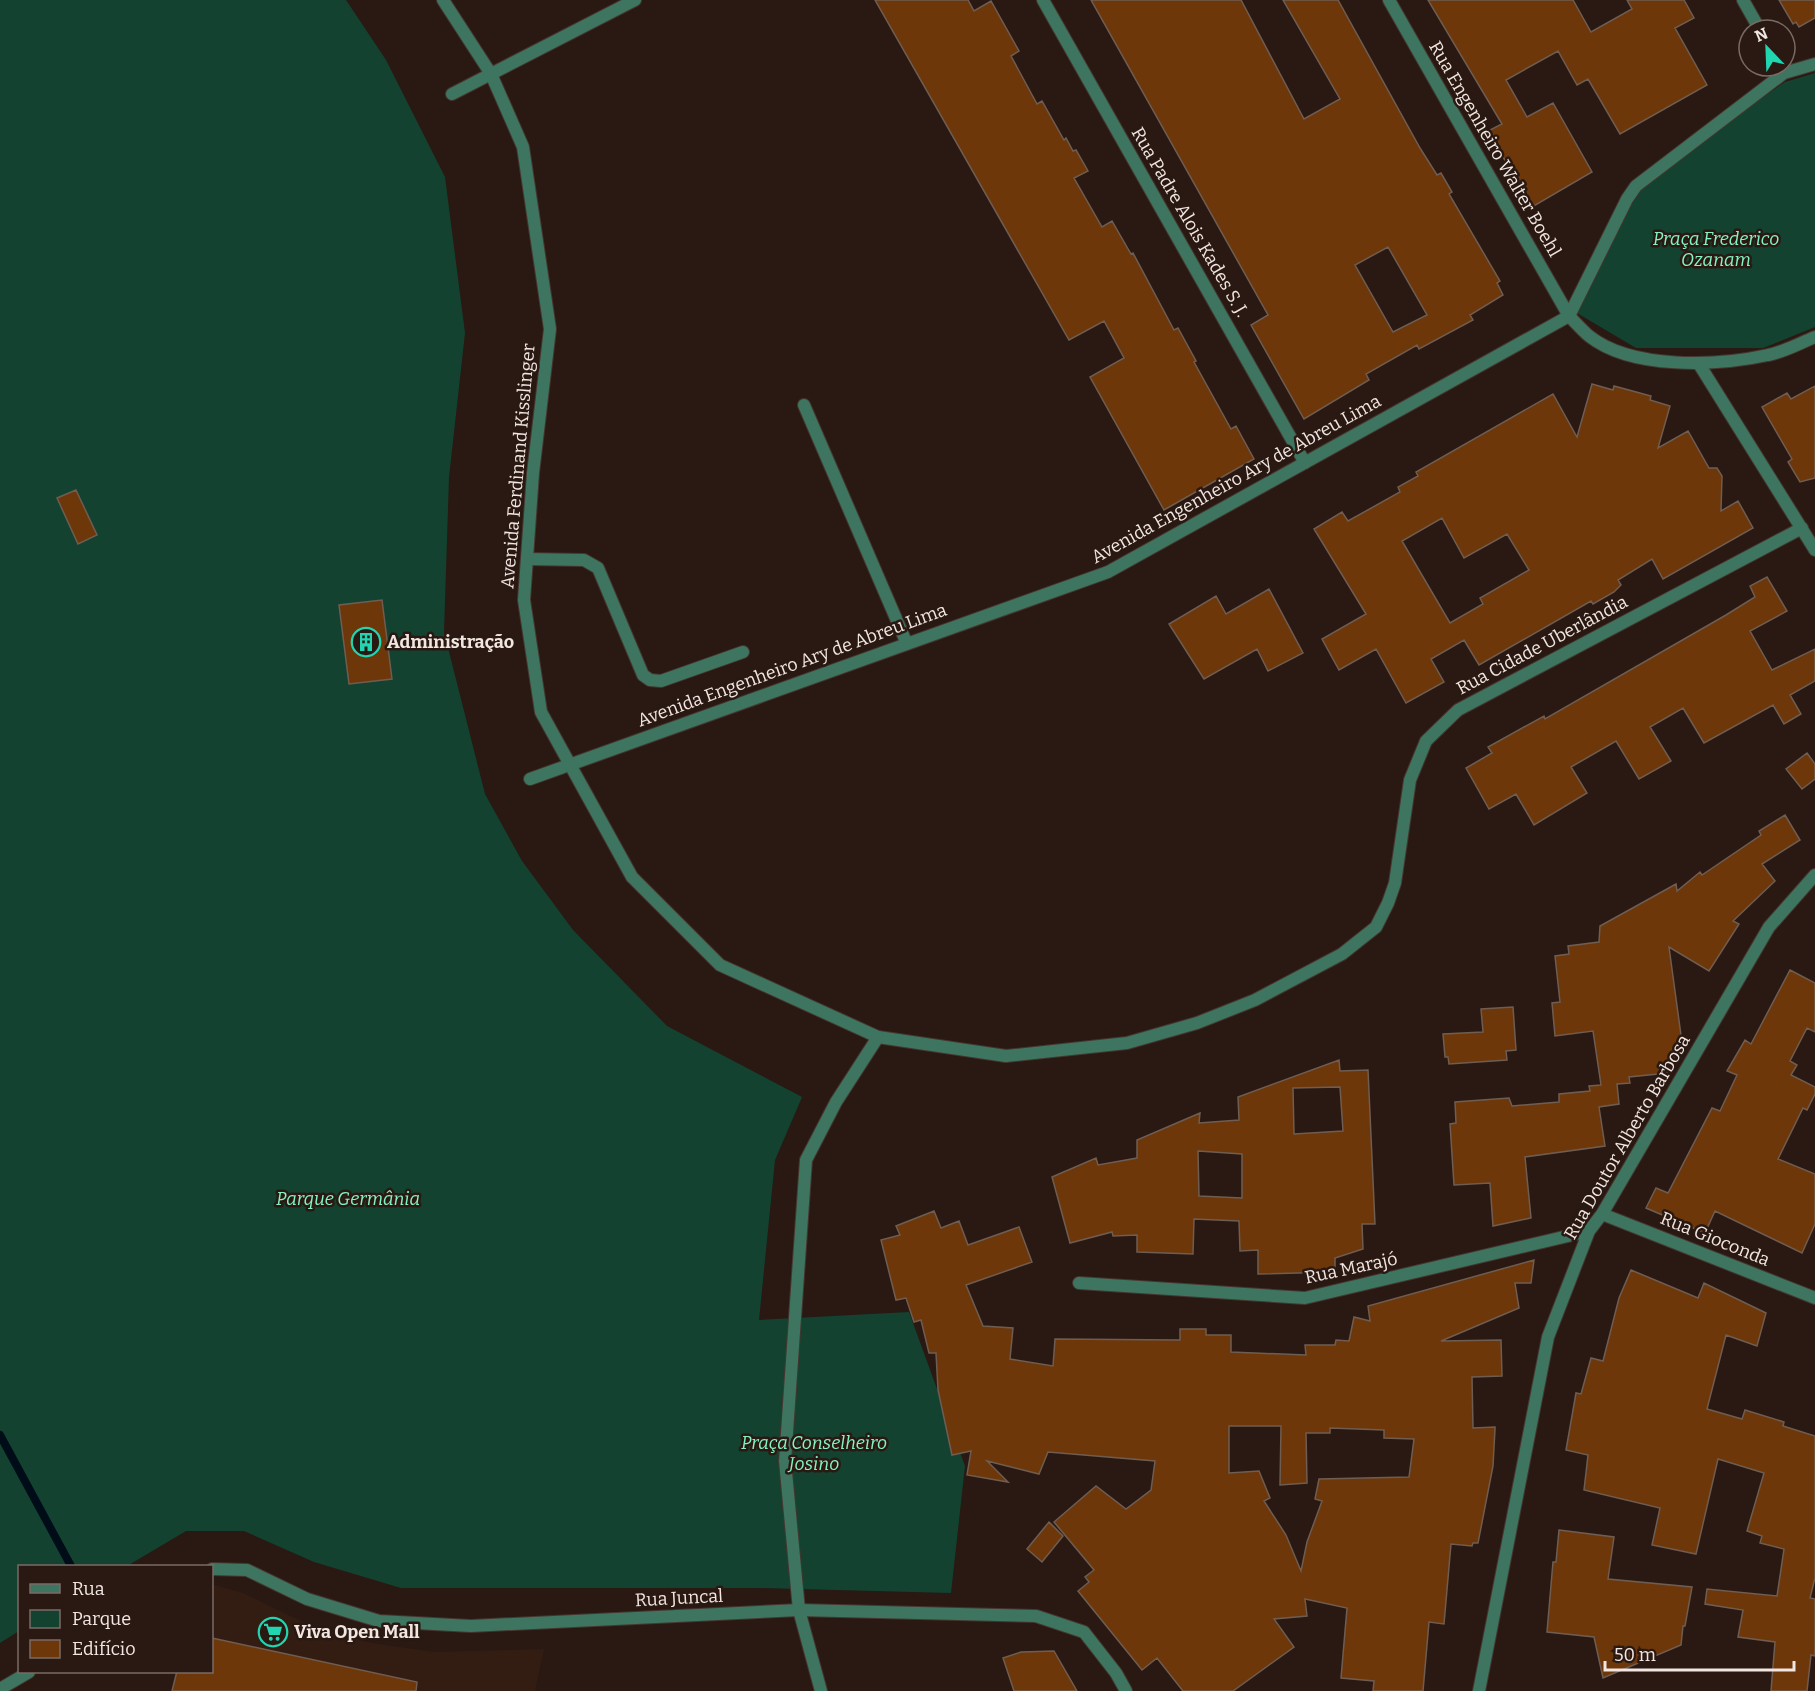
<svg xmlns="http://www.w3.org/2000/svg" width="1815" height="1691" font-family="Bitter,serif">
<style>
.built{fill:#331d13}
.green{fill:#144230}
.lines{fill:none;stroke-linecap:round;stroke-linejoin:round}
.stream{stroke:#000d18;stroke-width:8}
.building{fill:#6d370a;stroke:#6f5d52;stroke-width:1.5;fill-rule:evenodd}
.minor-casing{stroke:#45362f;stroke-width:14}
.tertiary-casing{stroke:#45362f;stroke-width:14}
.minor{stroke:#3d7560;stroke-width:12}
.tertiary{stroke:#3d7560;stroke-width:12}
.labels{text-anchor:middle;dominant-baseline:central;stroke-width:5;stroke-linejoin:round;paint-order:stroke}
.street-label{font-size:18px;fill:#f2e6e2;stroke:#291912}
.park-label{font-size:18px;font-style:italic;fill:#85f4c4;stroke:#291912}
.poi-label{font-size:18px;font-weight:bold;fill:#f2e6e2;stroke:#291912;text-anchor:start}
</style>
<rect width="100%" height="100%" fill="#291912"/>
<path class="built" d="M212,1584L243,1593L303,1622L366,1642L433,1652L544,1649L535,1691H172L177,1672H212Z"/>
<path class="green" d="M0,0H346L386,60L445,177L465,333L449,477L444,632L485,794L522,861L573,930L667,1026L802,1097L775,1160L759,1320L909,1312L965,1466L951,1593L759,1588H401L314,1562L244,1531H186L127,1566H20L19,1631L0,1643Z
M1815,73V327L1763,348H1636L1577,313L1637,183L1785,82Z"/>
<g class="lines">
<path class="stream" d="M0,1435L71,1566"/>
</g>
<path class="building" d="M875,0H968L974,11L991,1L1019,51L1011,56L1037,104L1042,101L1064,140L1066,138L1073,151L1076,150L1088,171L1074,178L1102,227L1112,221L1131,254L1133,253L1174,330L1178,328L1196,361L1194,362L1231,429L1236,426L1254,459L1164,510L1090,377L1124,358L1104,321L1069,340Z
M1091,0H1241L1304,119L1340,99L1283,0H1338L1420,148L1437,175L1441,173L1452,192L1449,194L1500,281L1497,283L1503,295L1470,315L1473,320L1419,349L1417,345L1366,374L1369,380L1304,419L1251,325L1268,315ZM1388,247L1427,315L1393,332L1355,265Z
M1428,0H1573L1591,32L1632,9L1627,0H1684L1694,18L1675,28L1707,85L1620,134L1588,79L1577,85L1558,51L1506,80L1527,117L1553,103L1592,172L1532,207L1488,131L1502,124Z
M1779,0H1815V18L1799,27L1796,22L1793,24Z
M1592,384L1613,390L1614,386L1651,396L1650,400L1670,406L1658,448L1688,431L1709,468H1717L1722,476L1721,511L1738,501L1753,528L1663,579L1652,559L1618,580L1621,585L1614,592L1593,604L1591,601L1479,665L1464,640L1431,659L1444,682L1406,703L1376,649L1339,670L1322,639L1366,614L1314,529L1342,512L1348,521L1400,492L1398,487L1418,476L1416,472L1553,394L1577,437ZM1442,518L1464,558L1507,534L1529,570L1480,598L1483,604L1450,623L1402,541Z
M1815,386V478L1800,482L1788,462L1792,459L1762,407L1787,393L1791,399Z
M76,490L97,535L78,544L57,498Z
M1767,577L1787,611L1750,631L1772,670L1815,649V681L1790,695L1801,714L1784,724L1773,705L1704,743L1683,708L1650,727L1671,761L1639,779L1616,741L1571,767L1587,793L1534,825L1516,794L1489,809L1466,768L1492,753L1488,747L1544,716L1545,719L1726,615L1755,597L1750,586Z
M1269,589L1303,653L1268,671L1257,649L1204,679L1169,624L1216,596L1226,614Z
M382,600L392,679L349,684L339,605Z
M1807,753L1815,764V779L1802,789L1786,769Z
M1785,815L1800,840L1762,864L1775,881L1733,921L1739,924L1709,971L1669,947L1683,1050L1668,1073L1629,1077L1630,1083L1617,1084L1619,1104L1599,1107L1605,1146L1525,1157L1531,1218L1493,1226L1490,1183L1454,1185L1450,1124L1456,1123L1455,1102L1509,1098L1512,1106L1559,1102V1094L1590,1091L1589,1086L1601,1085L1593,1031L1555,1036L1552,1003L1560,1002L1555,956L1569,954L1568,946L1599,942L1600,926L1676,884L1677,891L1700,872L1702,875L1761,835L1759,831Z
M1790,970L1815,983V1032L1807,1028L1790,1061L1797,1065L1791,1075L1815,1087V1094L1807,1110L1803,1108L1778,1159L1815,1174V1224L1802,1253L1715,1211L1705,1233L1646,1208L1656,1188L1668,1193L1712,1108L1720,1111L1737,1075L1727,1071L1745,1040L1751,1044Z
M1513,1007L1516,1050L1506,1051L1507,1060L1449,1064L1448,1057H1445L1443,1034L1483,1032L1481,1009Z
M1339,1060L1340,1071L1368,1070L1375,1224H1362L1363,1249L1335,1258V1272L1258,1274V1250L1240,1251L1239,1221L1194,1219L1193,1254L1137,1252V1235L1113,1236L1112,1232L1070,1243L1052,1177L1096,1158L1098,1165L1137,1158V1140L1200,1113L1199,1123L1239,1120L1238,1097ZM1340,1087L1343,1131L1294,1134L1293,1088ZM1198,1151L1242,1154V1198L1199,1196Z
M934,1211L941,1228L959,1221L968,1245L1019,1227L1032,1262L966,1285L983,1326L1013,1328L1010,1359L1053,1366L1055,1339L1180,1340V1329H1206V1335H1231V1352L1306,1355L1305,1345H1335L1336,1340L1349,1341L1354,1317L1370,1321L1368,1306L1534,1260L1531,1283H1515L1519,1308L1441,1341L1501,1340L1502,1376L1472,1377L1473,1428L1495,1427V1429L1493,1466L1478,1543H1473L1472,1546L1451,1544L1444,1624L1429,1622L1423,1691H1373L1374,1681L1341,1678L1347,1608L1305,1599L1307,1616L1274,1619L1294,1647L1233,1691H1183L1157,1658L1142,1670L1078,1591L1089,1582L1085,1577L1094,1570L1054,1522L1096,1486L1126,1509L1151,1490L1155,1461L1048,1452L1039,1474L987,1461L1008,1482L967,1475L971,1451L952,1455L938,1390L936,1353H929L921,1320L914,1322L906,1298L896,1300L881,1240L900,1235L896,1226ZM1229,1426H1281L1280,1485L1307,1483L1306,1433H1330V1428L1384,1430V1438L1414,1439L1409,1477L1319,1479L1315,1499L1322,1501L1307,1542L1301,1571L1286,1535L1264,1501L1270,1498L1259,1471L1229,1473Z
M1631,1270L1698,1298L1704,1283L1766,1313L1757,1346L1726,1335L1707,1409L1742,1419L1745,1410L1784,1422L1783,1426L1815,1436V1578L1810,1598L1815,1599V1656L1811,1655L1807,1691H1771L1775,1642L1738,1637L1743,1610L1705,1604L1707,1589L1777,1596L1784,1549L1760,1543L1762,1536L1747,1531L1764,1473L1718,1459L1696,1554L1652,1545L1660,1508L1584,1490L1588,1455L1566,1450L1576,1393L1581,1394L1591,1358L1603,1361L1619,1298Z
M1049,1522L1063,1536L1042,1562L1027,1549Z
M1559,1530L1614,1537L1608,1579L1692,1587L1685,1626H1683L1681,1645L1603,1678L1594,1637L1547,1632L1553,1562H1556Z
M212,1638L417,1682L416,1691H172L177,1671H212Z
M1054,1651L1077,1691H1014L1003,1658L1021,1652Z"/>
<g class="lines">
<g class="minor-casing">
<path id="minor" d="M1043,0L1305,463
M1389,0L1569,316C1576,323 1582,330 1589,336C1632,370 1717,366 1768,355C1784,352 1800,343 1815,337
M1743,0L1760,30
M452,94L635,0
M1699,364L1815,550
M804,405L907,644
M527,559L584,560L598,568L643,675L650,680L661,681L743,652
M530,779L1108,572L1569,316L1627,199L1636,186L1784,73L1815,64
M878,1037L1006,1056L1127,1043L1197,1023L1255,1000L1342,954L1376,927L1388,903L1395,883L1410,780L1426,741L1458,710L1802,528
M1602,1214L1815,1298
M1079,1283L1305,1298L1589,1231
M212,1569L247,1570L307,1599L379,1621L471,1626L799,1610L1036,1616L1084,1632L1116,1673L1126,1691
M0,1689L29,1672
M1479,1691L1548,1337L1589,1231L1602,1214L1769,927L1815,875"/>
</g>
<g class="tertiary-casing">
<path id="tertiary" d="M443,0L491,74L523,147L550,329L533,473L524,600L541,712L632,877L720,965L878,1037L836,1102L806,1160L785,1461L799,1610L821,1691"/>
</g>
<use href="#minor" class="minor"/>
<use href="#tertiary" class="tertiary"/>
</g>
<defs>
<g id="building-ring" transform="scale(1.5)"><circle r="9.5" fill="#291912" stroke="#20d5b0" stroke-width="1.5"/><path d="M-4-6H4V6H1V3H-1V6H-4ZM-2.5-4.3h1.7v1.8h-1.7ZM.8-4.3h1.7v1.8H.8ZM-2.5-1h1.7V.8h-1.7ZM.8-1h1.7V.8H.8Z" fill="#20d5b0"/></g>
<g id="supermarket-ring" transform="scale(1.5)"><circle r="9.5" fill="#291912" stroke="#20d5b0" stroke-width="1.5"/><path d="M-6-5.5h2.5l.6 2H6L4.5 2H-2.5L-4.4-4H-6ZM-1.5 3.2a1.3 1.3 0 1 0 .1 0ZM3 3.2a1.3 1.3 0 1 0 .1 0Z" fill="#20d5b0"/></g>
</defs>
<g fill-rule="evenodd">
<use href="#building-ring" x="366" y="642"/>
<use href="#supermarket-ring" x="273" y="1632"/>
</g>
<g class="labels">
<g class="street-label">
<text transform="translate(1495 149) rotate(60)">Rua Engenheiro Walter Boehl</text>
<text transform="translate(1190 222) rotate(60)">Rua Padre Alois Kades S. J.</text>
<text transform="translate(518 466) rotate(-85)">Avenida Ferdinand Kisslinger</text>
<text transform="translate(1236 479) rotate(-29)">Avenida Engenheiro Ary de Abreu Lima</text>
<text transform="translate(1542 645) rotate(-28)">Rua Cidade Uberlândia</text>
<text transform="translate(792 665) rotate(-20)">Avenida Engenheiro Ary de Abreu Lima</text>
<text transform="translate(1627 1137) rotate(-60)">Rua Doutor Alberto Barbosa</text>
<text transform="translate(1715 1239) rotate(22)">Rua Gioconda</text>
<text transform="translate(1351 1268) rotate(-12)">Rua Marajó</text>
<text transform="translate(679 1598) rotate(-3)">Rua Juncal</text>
</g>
<g class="park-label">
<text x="1716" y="239">Praça Frederico<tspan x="1716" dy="21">Ozanam</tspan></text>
<text x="348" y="1199">Parque Germânia</text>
<text x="814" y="1443">Praça Conselheiro<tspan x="814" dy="21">Josino</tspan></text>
</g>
<g class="poi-label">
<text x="387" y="642">Administração</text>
<text x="294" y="1632">Viva Open Mall</text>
</g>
</g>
<rect x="18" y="1565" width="195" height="108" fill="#291912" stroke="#796b65" stroke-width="1.5"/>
<rect x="30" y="1584" width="30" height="9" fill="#3d7560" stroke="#796b65" stroke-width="1.5"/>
<text x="72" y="1595" font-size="18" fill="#f2e6e2">Rua</text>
<rect x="30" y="1610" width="30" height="18" fill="#144230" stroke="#796b65" stroke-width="1.5"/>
<text x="72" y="1625" font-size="18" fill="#f2e6e2">Parque</text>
<rect x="30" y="1640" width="30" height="18" fill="#6d370a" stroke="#796b65" stroke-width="1.5"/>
<text x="72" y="1655" font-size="18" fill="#f2e6e2">Edifício</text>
<g transform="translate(1767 48) rotate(337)"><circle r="28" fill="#291912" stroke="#796b65" stroke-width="1.5"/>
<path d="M0-4.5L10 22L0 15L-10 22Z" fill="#20d5b0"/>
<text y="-9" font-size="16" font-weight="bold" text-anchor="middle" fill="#f2e6e2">N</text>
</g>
<path d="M1605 1661v9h189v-9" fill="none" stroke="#f2e6e2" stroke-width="3"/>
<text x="1614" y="1661" font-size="18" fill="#f2e6e2" stroke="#291912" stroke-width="4.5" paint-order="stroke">50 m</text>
</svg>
